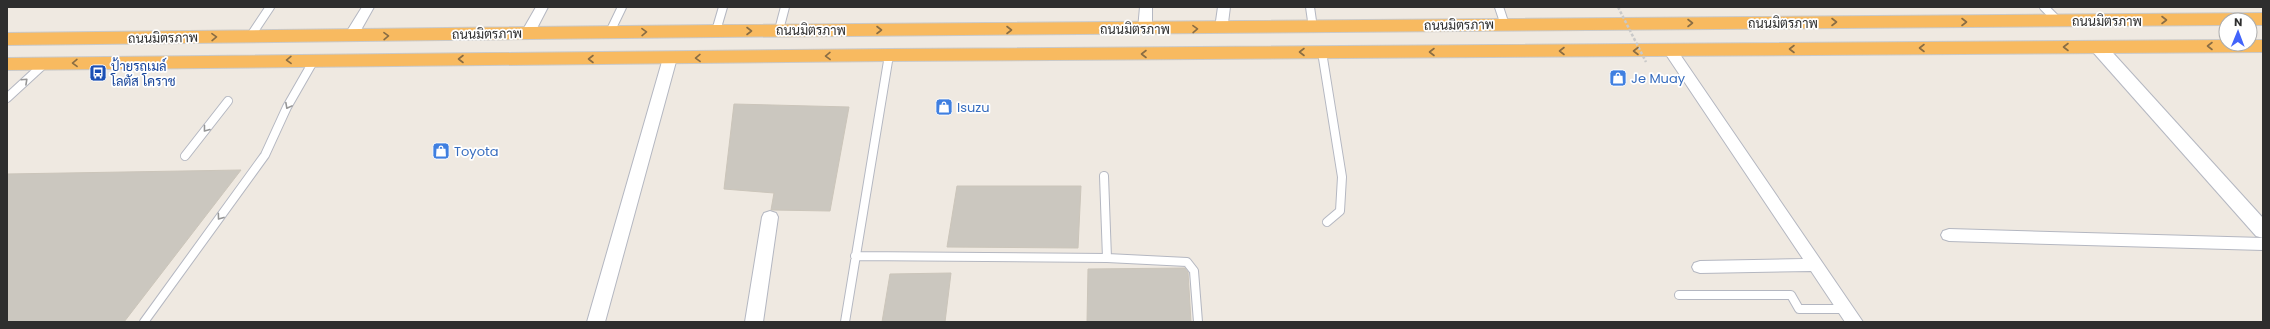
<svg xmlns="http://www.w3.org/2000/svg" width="2270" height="329" font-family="Poppins,Sarabun,sans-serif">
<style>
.building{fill:#cbc7bf;stroke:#cbc5ba}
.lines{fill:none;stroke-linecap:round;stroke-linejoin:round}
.service-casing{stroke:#b4b7c1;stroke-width:10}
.minor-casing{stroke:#b4b7c1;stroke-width:2}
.tertiary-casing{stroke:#b4b7c1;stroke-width:2}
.trunk-casing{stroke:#c9c9c9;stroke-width:2}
.service{stroke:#fff;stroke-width:8}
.minor{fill:#fff;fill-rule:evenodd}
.tertiary{fill:#fff;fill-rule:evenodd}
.trunk{fill:#f8ba60;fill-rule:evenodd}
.path-bridge{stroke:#c9c9c9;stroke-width:2.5;stroke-dasharray:3 2;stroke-linecap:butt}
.oneway{stroke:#896d44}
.oneway2{stroke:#969696}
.labels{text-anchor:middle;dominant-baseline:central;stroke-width:3.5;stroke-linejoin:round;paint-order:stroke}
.street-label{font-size:13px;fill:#2e2e2e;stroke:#fff}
.transit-label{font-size:13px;fill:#164399;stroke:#fff;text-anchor:start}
.shop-label{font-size:13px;fill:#366cbe;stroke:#fff;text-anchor:start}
</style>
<rect width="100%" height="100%" fill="#efe9e1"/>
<path class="building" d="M734,104L849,107L830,211L773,210H771L774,193L724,189Z
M241,170L124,322H7V174Z
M957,186H1081L1078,248L947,247Z
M1185,268L1188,272L1191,322H1087L1088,269Z
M951,273L945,322H882L890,274Z"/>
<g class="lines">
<g class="service-casing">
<path id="service" d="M1310,7L1313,28
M1499,7L1505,25
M2044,7L2058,21
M779,30L785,7
M716,31L723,7
M610,32L622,7
M250,37L270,7
M1322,52L1342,177L1340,211L1327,222
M7,98L44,64
M185,156L228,101
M1104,176L1107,258L1187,262L1194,271L1198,322
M855,256L1107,258
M1679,295H1791L1799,309H1845
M144,322L265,155L287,107L314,60
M845,322L889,55"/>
</g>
<g class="minor-casing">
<path id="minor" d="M362,7H374L356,39H346L344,36Z
M536,7H548L533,36H523L521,33Z
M1140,7H1152V29L1150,32L1145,33L1138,29Z
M1218,7H1230L1227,31L1222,32L1215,28Z
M1670,46L1675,47L1863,322H1845L1811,271L1700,273L1694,271L1692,267L1694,263L1700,261L1803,259L1663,50Z
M670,54L677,58L605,322H587L663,58Z
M770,211L776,213L778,217L763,322H745L762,217L764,213Z
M1949,229L2263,238V250L1949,241L1943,239L1941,235L1943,231Z"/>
</g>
<g class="tertiary-casing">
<path id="tertiary" d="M2098,42L2104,43L2263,218V238L2256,236L2092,51L2090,47L2092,43Z"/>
</g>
<g class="trunk-casing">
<path id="trunk" d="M2263,13V25H2250V20H2226V25L716,37L7,45V33L716,25Z
M2226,40V44H2250V40H2263V52L889,61L7,70V58L889,49Z"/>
</g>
<use href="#service" class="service"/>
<use href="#minor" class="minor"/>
<use href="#tertiary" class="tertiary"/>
<use href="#trunk" class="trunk"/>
<path class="path-bridge" d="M1618,7L1646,62"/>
</g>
<defs><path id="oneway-chevron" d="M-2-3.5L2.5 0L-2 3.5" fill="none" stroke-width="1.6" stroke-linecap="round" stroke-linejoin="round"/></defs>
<g class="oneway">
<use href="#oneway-chevron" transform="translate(2164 20)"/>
<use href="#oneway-chevron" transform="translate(1834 22)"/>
<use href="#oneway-chevron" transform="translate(1964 22)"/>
<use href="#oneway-chevron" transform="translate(1690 23)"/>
<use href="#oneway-chevron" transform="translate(1195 29) rotate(-1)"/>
<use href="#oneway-chevron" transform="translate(879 30)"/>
<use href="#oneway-chevron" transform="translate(1009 30)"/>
<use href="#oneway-chevron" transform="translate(749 31)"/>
<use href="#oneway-chevron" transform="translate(644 32) rotate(-1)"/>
<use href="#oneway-chevron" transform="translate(386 36) rotate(-1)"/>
<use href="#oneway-chevron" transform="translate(214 37) rotate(-1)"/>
<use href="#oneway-chevron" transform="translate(2210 46) rotate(180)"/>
<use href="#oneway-chevron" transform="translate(2066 47) rotate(180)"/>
<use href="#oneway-chevron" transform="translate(1922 48) rotate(180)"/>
<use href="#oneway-chevron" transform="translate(1792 49) rotate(180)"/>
<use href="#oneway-chevron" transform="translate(1562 51) rotate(180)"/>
<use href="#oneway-chevron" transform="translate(1636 51) rotate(180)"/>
<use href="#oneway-chevron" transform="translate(1302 52) rotate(180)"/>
<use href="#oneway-chevron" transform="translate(1432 52) rotate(180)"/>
<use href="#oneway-chevron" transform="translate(1144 54) rotate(180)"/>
<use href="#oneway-chevron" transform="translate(828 56) rotate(179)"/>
<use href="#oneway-chevron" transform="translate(698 58) rotate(179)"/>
<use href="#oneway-chevron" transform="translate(461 59) rotate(180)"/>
<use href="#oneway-chevron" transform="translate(591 59) rotate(180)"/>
<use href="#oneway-chevron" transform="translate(289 60) rotate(179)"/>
<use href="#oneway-chevron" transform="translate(75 63) rotate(179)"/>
</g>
<g class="oneway2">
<use href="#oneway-chevron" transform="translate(25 81) rotate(-43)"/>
<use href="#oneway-chevron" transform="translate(288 106) rotate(118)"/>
<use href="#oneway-chevron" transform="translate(206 129) rotate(128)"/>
<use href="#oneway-chevron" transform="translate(220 217) rotate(126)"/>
</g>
<defs>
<g id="bus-square" transform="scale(0.9)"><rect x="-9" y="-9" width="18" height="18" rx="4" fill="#1a4fb4" stroke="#fff"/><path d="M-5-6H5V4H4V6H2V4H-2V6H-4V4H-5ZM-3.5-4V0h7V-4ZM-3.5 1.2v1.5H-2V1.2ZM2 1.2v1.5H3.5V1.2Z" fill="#fff"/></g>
<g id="shop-square" transform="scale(0.9)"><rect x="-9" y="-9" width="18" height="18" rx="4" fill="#3f7fe0" stroke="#fff"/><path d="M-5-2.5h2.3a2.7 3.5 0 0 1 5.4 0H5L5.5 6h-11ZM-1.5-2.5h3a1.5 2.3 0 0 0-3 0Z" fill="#fff"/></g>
</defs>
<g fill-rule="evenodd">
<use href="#bus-square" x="98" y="73"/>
<use href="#shop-square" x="1618" y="78"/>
<use href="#shop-square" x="944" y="107"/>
<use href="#shop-square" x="441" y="151"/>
</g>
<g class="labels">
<g class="street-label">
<text x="2107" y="21">ถนนมิตรภาพ</text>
<text x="1783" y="23">ถนนมิตรภาพ</text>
<text transform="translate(1459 25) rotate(-1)">ถนนมิตรภาพ</text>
<text x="1135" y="29">ถนนมิตรภาพ</text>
<text x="811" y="30">ถนนมิตรภาพ</text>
<text transform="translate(487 34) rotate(-1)">ถนนมิตรภาพ</text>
<text transform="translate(163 38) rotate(-1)">ถนนมิตรภาพ</text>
</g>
<g class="transit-label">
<text x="111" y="66">ป้ายรถเมล์<tspan x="111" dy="15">โลตัส โคราช</tspan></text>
</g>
<g class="shop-label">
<text x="1631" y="78">Je Muay</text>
<text x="957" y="107">Isuzu</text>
<text x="454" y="151">Toyota</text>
</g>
</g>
<rect width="2270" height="329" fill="none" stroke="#2e2e2e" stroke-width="16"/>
<g transform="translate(2238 32) rotate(1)"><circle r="19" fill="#ffffff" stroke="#ababab"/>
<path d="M0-3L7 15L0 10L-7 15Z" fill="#4264fb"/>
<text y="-6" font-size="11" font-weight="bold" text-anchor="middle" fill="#2e2e2e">N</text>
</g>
</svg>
